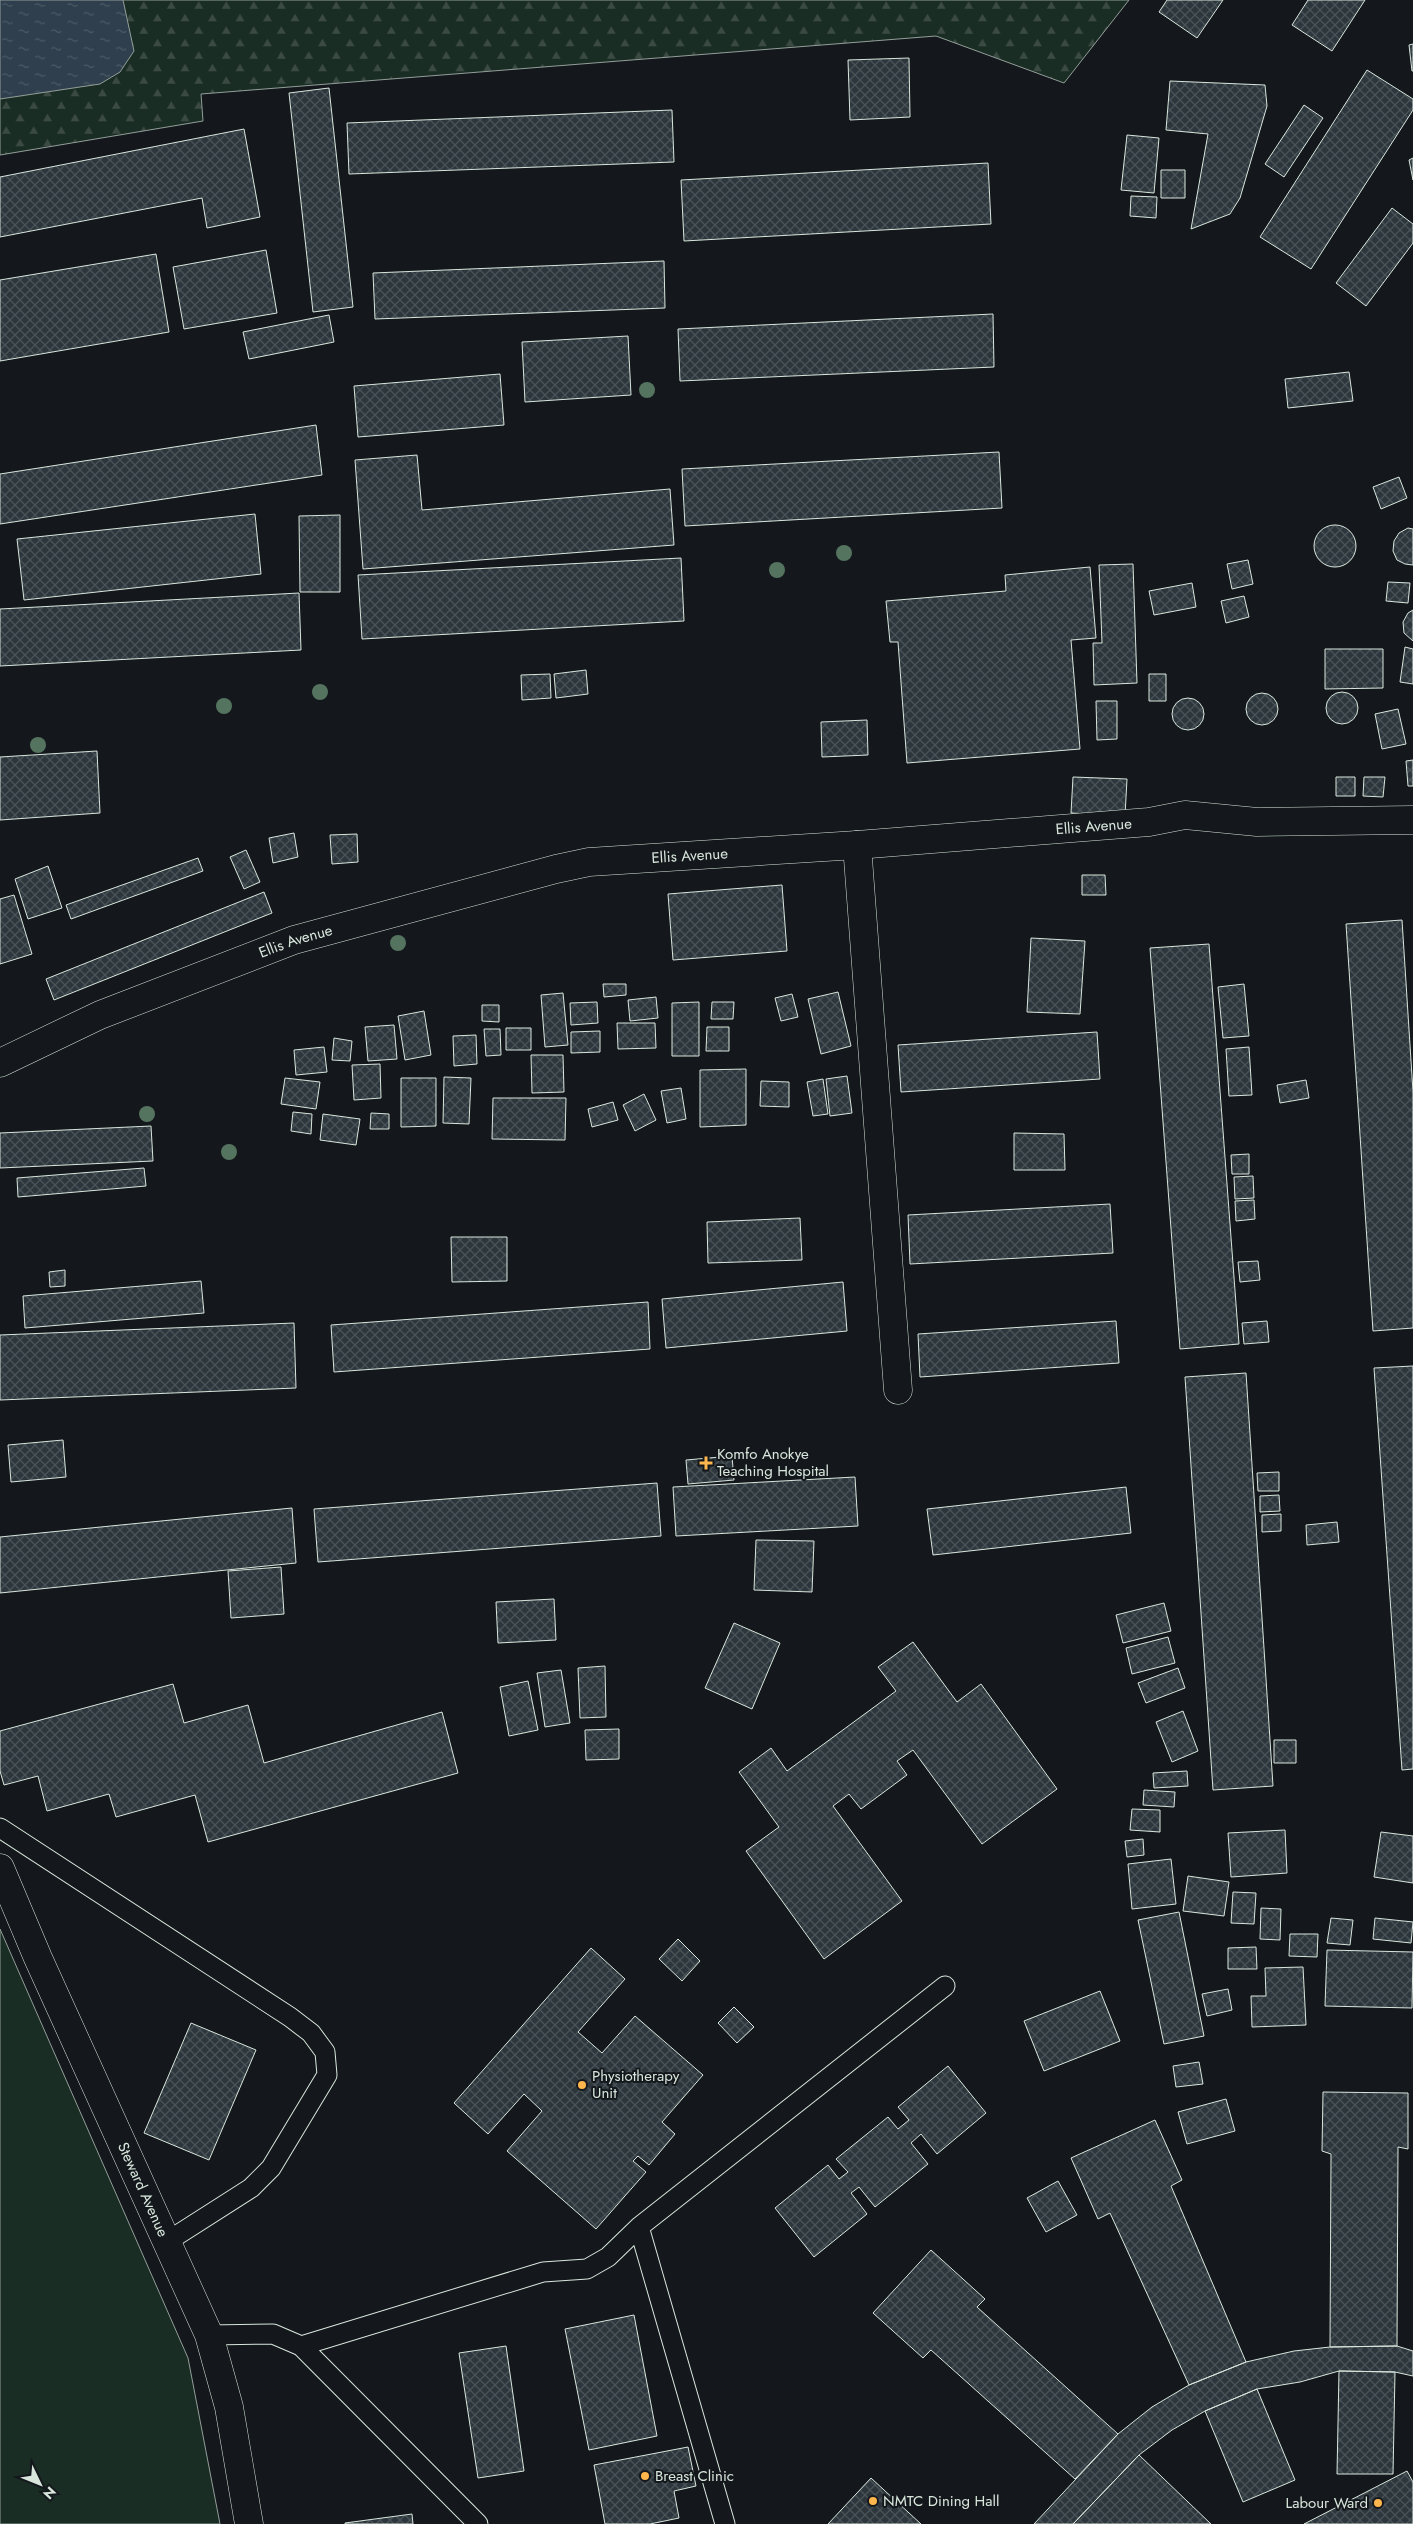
<svg xmlns="http://www.w3.org/2000/svg" width="1413" height="2524" font-family="Jost,sans-serif">
<style>
.grass{fill:#1a2d24;stroke:#939e99}
.forest{fill:url(#forest-firs);stroke:#939e99}
.water{fill:url(#water-ripples);stroke:#939e99}
.building{fill:url(#building-cross-hatch);stroke:#d8e6dc}
.lines{fill:none;stroke-linecap:round;stroke-linejoin:round}
.service-casing{stroke:#d8e6dc;stroke-width:21}
.minor-casing{stroke:#d8e6dc;stroke-width:29}
.tertiary-casing{stroke:#d8e6dc;stroke-width:29}
.service{stroke:#14181c;stroke-width:19}
.minor{stroke:#14181c;stroke-width:28}
.tertiary{stroke:#14181c;stroke-width:28}
.tree{fill:#55745f}
.poi-dot{fill:#ffb74d;stroke:#14181c;stroke-width:2}
.labels{text-anchor:middle;dominant-baseline:central;stroke-width:4;stroke-linejoin:round;paint-order:stroke}
.street-label{font-size:15px;fill:#d8e6dc;stroke:#14181c}
.poi-label{font-size:15px;fill:#d8e6dc;stroke:#14181c;text-anchor:start}
</style>
<defs>
<pattern id="forest-firs" width="22" height="20" patternUnits="userSpaceOnUse" patternTransform="scale(1.25)"><rect width="22" height="20" fill="#1a2d24"/><path d="M5 1l3.5 6h-7zM16 11l3.5 6h-7z" fill="#3b4b43"/></pattern>
<pattern id="water-ripples" width="26" height="14" patternUnits="userSpaceOnUse" patternTransform="scale(1.25)"><rect width="26" height="14" fill="#2f3f4d"/><path d="M2 4q2-2 4 0t4 0M15 11q2-2 4 0t4 0" fill="none" stroke="#4c5b66"/></pattern>
<pattern id="building-cross-hatch" width="8" height="8" patternUnits="userSpaceOnUse" patternTransform="scale(1.25)"><rect width="8" height="8" fill="#2c363c"/><path d="M0 0l8 8M0 8l8-8" fill="none" stroke="#4a5358"/></pattern>
</defs>
<rect width="100%" height="100%" fill="#14181c"/>
<path class="grass" d="M0,1929L188,2358L220,2524H0Z"/>
<path class="forest" d="M0,0H1129L1064,83L936,36L201,94L203,121L0,155Z"/>
<path class="water" d="M0,0H123L134,51L120,72L100,84L0,99Z"/>
<path class="building" d="M1167,0H1223L1197,38L1159,12Z
M1308,0H1365L1332,51L1292,25Z
M1413,44V71H1412L1409,45Z
M909,58L910,117L850,120L848,60Z
M1367,70L1413,99V110L1311,269L1260,237Z
M1170,81L1265,85L1267,106L1240,198L1230,214L1191,229L1208,134L1166,130Z
M329,88L353,307L313,312L289,93Z
M1304,105L1323,118L1284,177L1265,164Z
M672,110L674,162L349,174L347,123Z
M244,129L260,217L207,228L202,198L0,237V177Z
M1127,135L1159,138L1154,193L1121,190Z
M1413,158V180L1409,160Z
M988,163L991,224L684,241L681,180Z
M1161,170H1185V198H1161Z
M1131,196L1157,197L1156,218L1130,216Z
M1392,208L1413,224V243L1366,306L1336,283Z
M266,250L277,313L184,329L173,267Z
M156,254L169,332L0,361V280Z
M664,261L665,308L375,319L373,273Z
M993,314L994,367L680,381L678,329Z
M329,315L334,342L249,359L243,332Z
M628,336L631,395L525,402L522,342Z
M1349,372L1353,401L1288,408L1285,379Z
M500,374L504,425L358,437L354,386Z
M316,425L322,475L0,524V474Z
M999,452L1002,508L685,526L682,469Z
M417,455L422,510L670,489L674,545L363,569L355,460Z
M1399,477L1407,498L1381,509L1373,487Z
M255,514L261,574L24,600L17,539Z
M340,515V592H300L299,516Z
M1314 546a21 21 0 1 1 42 0a21 21 0 1 1-42 0Z
M1408,528L1413,529V565L1405,564L1397,560L1393,551L1394,541L1399,533Z
M681,558L684,621L362,639L358,575Z
M1248,560L1253,584L1232,589L1227,564Z
M1133,564L1137,683L1094,685L1093,643H1102L1099,565Z
M1090,567L1096,638L1071,640L1080,749L907,763L898,642H890L886,601L1006,591L1005,575Z
M1388,582L1410,583L1408,603L1386,601Z
M1192,583L1196,607L1154,615L1149,591Z
M299,593L301,650L0,666V609Z
M1244,596L1249,617L1226,623L1221,601Z
M1413,610V641L1404,633L1403,622L1408,613Z
M1405,647L1413,649V684L1400,682Z
M1325,649H1383V688L1325,689Z
M586,670L588,694L556,698L554,674Z
M550,674L551,698L522,700L521,675Z
M1149,674H1166V701H1149Z
M1326 708a16 16 0 1 1 32 0a16 16 0 1 1-32 0Z
M1246 709a16 16 0 1 1 32 0a16 16 0 1 1-32 0Z
M1172 714a16 16 0 1 1 32 0a16 16 0 1 1-32 0Z
M1096,701H1117V739L1097,740Z
M1398,709L1406,744L1382,749L1375,714Z
M867,720L868,755L822,757L821,722Z
M97,751L100,813L0,820V757Z
M1413,760V786H1408L1406,761Z
M1073,777L1127,779L1125,816L1071,813Z
M1336,777H1355V796H1336Z
M1364,777H1385L1383,797L1363,796Z
M294,833L298,857L273,863L269,838Z
M357,834L358,862L332,864L330,835Z
M246,850L260,882L244,889L230,857Z
M198,858L203,871L71,919L66,905Z
M48,866L62,908L28,919L15,879Z
M1082,875H1105L1106,895H1082Z
M782,885L787,951L673,960L668,894Z
M264,892L272,913L54,1000L46,979Z
M14,895L32,954L0,964V899Z
M1402,920L1413,1092V1328L1373,1331L1346,924Z
M1031,938L1085,941L1080,1014L1027,1012Z
M1209,944L1239,1344L1180,1349L1150,948Z
M603,984H626V995L604,997Z
M1244,984L1249,1036L1223,1038L1218,987Z
M838,992L851,1046L821,1054L808,999Z
M563,993L568,1045L545,1047L541,995Z
M792,994L798,1017L781,1021L775,998Z
M656,997L658,1018L630,1021L628,1000Z
M597,1002L598,1023L571,1025L570,1003Z
M699,1002V1056H672V1003Z
M712,1002H734L733,1019H711Z
M482,1005H499V1022L482,1021Z
M424,1011L431,1055L405,1060L398,1016Z
M617,1023H655L656,1048L618,1049Z
M394,1025L397,1059L368,1061L365,1027Z
M707,1027H729V1051H706Z
M506,1028H531V1050H506Z
M484,1029H500L501,1055L486,1056Z
M600,1031V1052L571,1053V1032Z
M1097,1032L1100,1079L901,1092L898,1045Z
M476,1035L477,1064L454,1066L453,1036Z
M334,1038L352,1041L350,1061L332,1060Z
M324,1047L327,1072L296,1075L294,1050Z
M1249,1047L1252,1095L1229,1096L1226,1049Z
M531,1055H563L564,1092L532,1093Z
M380,1064L381,1098L354,1100L352,1065Z
M746,1069V1125L700,1127V1070Z
M847,1076L852,1113L830,1116L826,1079Z
M444,1077L471,1078L469,1124L443,1123Z
M285,1078L320,1082L316,1109L281,1104Z
M401,1078H436V1126L401,1127Z
M823,1079L828,1114L813,1116L807,1082Z
M1306,1080L1309,1098L1280,1103L1277,1085Z
M761,1081L789,1082V1107L760,1106Z
M681,1088L686,1119L667,1123L661,1091Z
M644,1094L656,1120L635,1131L623,1105Z
M493,1098H566L565,1140L492,1139Z
M613,1102L618,1120L592,1127L588,1109Z
M293,1112L312,1114L311,1134L291,1131Z
M371,1113L389,1114V1129H370Z
M323,1114L360,1119L356,1145L320,1140Z
M151,1126L153,1161L0,1168V1133Z
M1014,1133L1064,1134L1065,1170H1014Z
M1249,1154V1174H1232L1231,1155Z
M144,1168L146,1186L18,1197L17,1178Z
M1253,1176L1254,1198L1235,1199L1234,1177Z
M1254,1200L1255,1219L1236,1221L1235,1201Z
M1110,1204L1113,1253L910,1264L908,1215Z
M800,1218L802,1260L708,1263L707,1222Z
M451,1237H507V1281L452,1282Z
M1258,1261L1260,1280L1240,1282L1238,1262Z
M65,1270V1286L50,1287L49,1272Z
M201,1281L204,1313L25,1328L23,1296Z
M843,1282L847,1331L666,1348L662,1299Z
M648,1302L650,1349L334,1372L331,1325Z
M1116,1321L1119,1363L920,1377L918,1334Z
M1267,1321L1269,1342L1244,1344L1242,1323Z
M294,1323L296,1388L0,1400V1335Z
M1413,1366V1769L1402,1770L1374,1368Z
M1246,1373L1273,1786L1213,1790L1185,1377Z
M63,1440L66,1477L11,1482L8,1445Z
M732,1456L734,1480L688,1484L686,1460Z
M1279,1472V1491H1258L1257,1473Z
M855,1477L858,1526L676,1536L673,1487Z
M657,1483L661,1536L318,1562L314,1509Z
M1126,1487L1131,1533L933,1555L927,1509Z
M1279,1495L1280,1511L1260,1512V1496Z
M292,1508L296,1563L0,1593V1537Z
M1281,1514V1531L1262,1532V1515Z
M1337,1522L1339,1542L1307,1545L1306,1525Z
M756,1540L814,1541L812,1592L754,1590Z
M281,1567L284,1614L231,1618L228,1571Z
M554,1599L556,1640L498,1643L496,1602Z
M1164,1603L1171,1631L1123,1643L1116,1615Z
M734,1623L780,1643L752,1709L705,1688Z
M1168,1637L1175,1663L1132,1674L1126,1648Z
M913,1642L957,1702L981,1684L1057,1789L982,1844L913,1750L897,1761L907,1775L861,1809L849,1794L833,1806L902,1901L824,1959L746,1851L779,1827L739,1772L771,1748L787,1771L896,1691L878,1667Z
M605,1666L606,1717L580,1718L578,1668Z
M1178,1668L1185,1688L1146,1703L1138,1683Z
M561,1670L570,1723L545,1727L537,1673Z
M528,1681L538,1730L509,1736L500,1687Z
M173,1684L184,1723L248,1705L264,1763L442,1712L458,1773L208,1842L195,1795L116,1817L109,1794L47,1811L38,1776L4,1785L0,1771V1731Z
M1183,1711L1198,1751L1172,1762L1156,1722Z
M619,1729V1759L586,1760L585,1730Z
M1274,1740H1296V1763H1274Z
M1187,1771L1188,1786L1154,1788L1153,1773Z
M1144,1790L1175,1792L1174,1807L1143,1805Z
M1132,1809L1160,1810V1832L1130,1830Z
M1285,1830L1287,1873L1231,1877L1228,1833Z
M1381,1832L1413,1836V1883L1374,1877Z
M1143,1839L1144,1855L1127,1857L1125,1841Z
M1171,1859L1176,1904L1132,1909L1128,1864Z
M1188,1876L1229,1882L1224,1916L1183,1911Z
M1233,1892L1256,1893L1254,1924L1231,1923Z
M1261,1908L1281,1909L1280,1940L1260,1939Z
M1179,1912L1204,2036L1164,2044L1138,1920Z
M1331,1918L1353,1920L1350,1945L1327,1943Z
M1375,1918L1413,1922L1411,1943L1373,1939Z
M1290,1934H1318L1317,1957L1289,1956Z
M678,1939L700,1961L682,1981L659,1959Z
M1256,1947L1257,1969H1228V1948Z
M591,1948L625,1979L578,2032L602,2053L635,2016L703,2075L662,2122L675,2134L649,2165L638,2156L633,2161L646,2172L596,2229L507,2151L542,2111L524,2094L488,2134L454,2103Z
M1327,1950L1413,1952L1412,2008L1325,2006Z
M1303,1967L1306,2025L1252,2027L1251,1996H1266L1265,1968Z
M1228,1989L1232,2010L1207,2016L1202,1994Z
M1100,1991L1120,2041L1044,2071L1024,2021Z
M734,2007L754,2027L737,2043L718,2023Z
M191,2023L256,2050L209,2160L144,2133Z
M1199,2062L1203,2084L1176,2087L1173,2066Z
M948,2066L986,2113L937,2154L921,2134L911,2143L928,2164L875,2207L859,2187L851,2193L867,2214L814,2257L775,2208L828,2165L839,2179L848,2172L836,2159L888,2117L898,2129L909,2120L898,2107Z
M1323,2092L1408,2093V2149L1398,2147L1397,2346L1330,2347L1331,2154L1322,2151Z
M1226,2099L1235,2131L1187,2144L1178,2112Z
M1155,2120L1182,2180L1171,2186L1246,2362L1189,2385L1110,2213L1098,2219L1071,2158Z
M1058,2181L1077,2215L1046,2232L1027,2198Z
M931,2250L985,2299L977,2307L1118,2434L1075,2479L931,2350L923,2358L873,2313Z
M634,2315L657,2436L589,2450L565,2329Z
M506,2346L524,2471L478,2478L459,2353Z
M1397,2346L1413,2351V2376L1395,2372L1339,2371L1300,2382L1257,2389L1205,2411L1172,2430L1139,2455L1073,2524H1034L1118,2434L1152,2407L1189,2385L1246,2362L1294,2351L1330,2347Z
M1339,2371L1395,2372L1393,2474H1337Z
M1257,2389L1295,2480L1243,2502L1205,2411Z
M688,2447L696,2486L674,2491L679,2518L650,2524H605L594,2465Z
M1139,2455L1211,2524H1073Z
M1407,2471L1413,2482V2524H1304Z
M871,2478L921,2524H828Z
M412,2514L413,2524H345V2523Z"/>
<g class="lines">
<g class="service-casing">
<path id="service" d="M0,1828L290,2017L311,2033L325,2052L327,2075L271,2168L251,2188L168,2241
M639,2227L725,2524
M209,2335L273,2334L301,2346L478,2524
M301,2346L543,2272L587,2269L608,2257L639,2227L945,1986"/>
</g>
<g class="minor-casing">
<path id="minor" d="M857,845L898,1390"/>
</g>
<g class="tertiary-casing">
<g id="tertiary">
<path id="s1" d="M0,1063L100,1015L294,940L556,869L589,862L857,845L1149,822L1185,815L1257,822L1413,820"/>
<path id="s2" d="M0,1868L38,1958L209,2335L229,2407L249,2524"/>
</g>
</g>
<use href="#service" class="service"/>
<use href="#minor" class="minor"/>
<use href="#tertiary" class="tertiary"/>
</g>
<g class="tree">
<circle cx="647" cy="390" r="8"/>
<circle cx="844" cy="553" r="8"/>
<circle cx="777" cy="570" r="8"/>
<circle cx="320" cy="692" r="8"/>
<circle cx="224" cy="706" r="8"/>
<circle cx="38" cy="745" r="8"/>
<circle cx="398" cy="943" r="8"/>
<circle cx="147" cy="1114" r="8"/>
<circle cx="229" cy="1152" r="8"/>
</g>
<g class="poi-dot">
<path d="M703.5 1455.5h5v5h5v5h-5v5h-5v-5h-5v-5h5z"/>
<circle cx="582" cy="2085" r="5"/>
<circle cx="645" cy="2476" r="5"/>
<circle cx="873" cy="2501" r="5"/>
<circle cx="1378" cy="2503" r="5"/>
</g>
<g class="labels">
<g class="street-label">
<text stroke="none"><textPath href="#s1" startOffset="1130">Ellis Avenue</textPath></text>
<text stroke="none"><textPath href="#s1" startOffset="725">Ellis Avenue</textPath></text>
<text stroke="none"><textPath href="#s1" startOffset="320">Ellis Avenue</textPath></text>
<text stroke="none"><textPath href="#s2" startOffset="352">Steward Avenue</textPath></text>
</g>
<g class="poi-label">
<text x="717" y="1454">Komfo Anokye<tspan x="717" dy="17">Teaching Hospital</tspan></text>
<text x="592" y="2076">Physiotherapy<tspan x="592" dy="17">Unit</tspan></text>
<text x="655" y="2476">Breast Clinic</text>
<text x="883" y="2501">NMTC Dining Hall</text>
<text x="1368" y="2503" text-anchor="end">Labour Ward</text>
</g>
</g>
<g transform="translate(40 2484) rotate(133)" stroke="#14181c" stroke-width="4" paint-order="stroke">
<path d="M0-4L9 19L0 12L-9 19Z" fill="#d8e6dc"/>
<text y="-8" font-size="14" font-weight="bold" text-anchor="middle" fill="#d8e6dc">N</text>
</g>
</svg>
